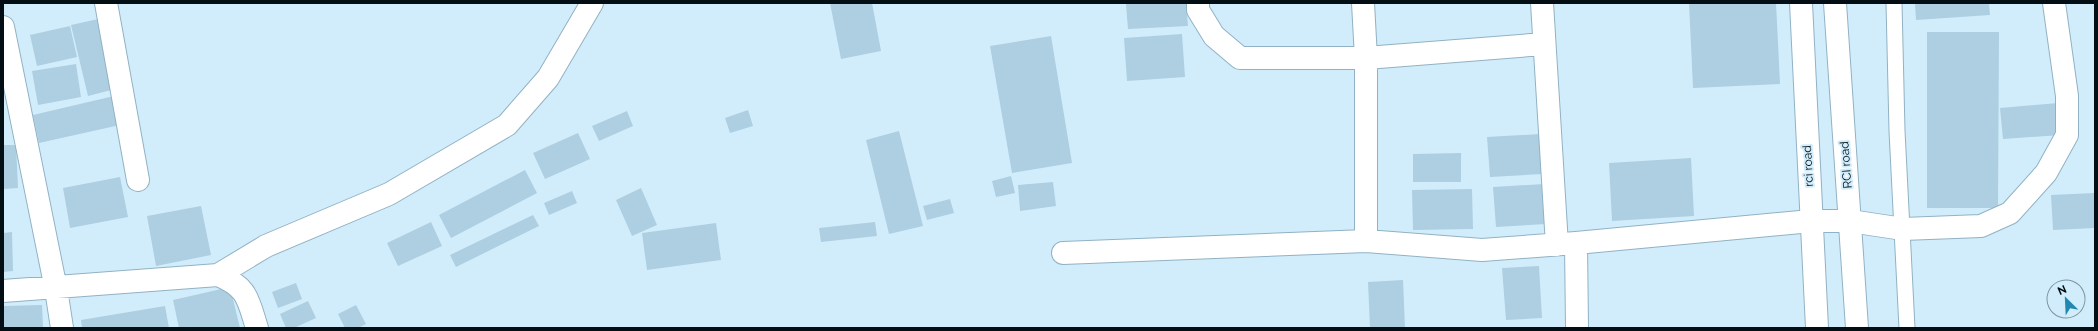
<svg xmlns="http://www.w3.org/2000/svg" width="2098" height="331" font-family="Raleway,sans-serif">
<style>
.building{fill:#adcfe1}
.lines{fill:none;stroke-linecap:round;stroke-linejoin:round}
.service-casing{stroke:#91b2c4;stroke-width:17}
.minor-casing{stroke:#91b2c4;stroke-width:24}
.secondary-casing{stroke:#91b2c4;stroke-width:24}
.service{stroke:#fff;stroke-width:15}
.minor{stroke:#fff;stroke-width:22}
.secondary{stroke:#fff;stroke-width:22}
.labels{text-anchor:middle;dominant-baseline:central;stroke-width:4;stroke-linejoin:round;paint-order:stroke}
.street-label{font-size:12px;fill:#030e14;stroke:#d1edfb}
</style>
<rect width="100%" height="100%" fill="#d1edfb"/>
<path class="building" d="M830,3H872L881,51L841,59Z
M1186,3L1188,26L1128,29L1126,4Z
M1689,3H1776L1780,84L1693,88Z
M1915,3H1989L1990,15L1916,20Z
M103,18L119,88L88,96L71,25Z
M70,26L77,57L37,66L30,35Z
M1927,32H1999L1998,208H1927Z
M1182,34L1185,77L1127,81L1124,38Z
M1051,36L1072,163L1012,173L990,46Z
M76,64L81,97L38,105L32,71Z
M114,96L120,125L39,143L33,115Z
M2058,103L2061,135L2003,139L2000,108Z
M748,110L753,126L730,133L725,118Z
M627,111L633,126L599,141L592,126Z
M899,131L923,226L889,234L866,140Z
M578,133L590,159L545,179L533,153Z
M1540,134L1542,174L1490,177L1487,137Z
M3,145H16L18,188L3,189Z
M1461,153V182H1413V154Z
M1691,158L1694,216L1612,221L1609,163Z
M525,170L537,193L451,238L439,215Z
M1011,176L1015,193L996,197L992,181Z
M120,177L128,217L70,228L63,188Z
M1053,182L1056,206L1020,211L1018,185Z
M1544,184L1546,224L1496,227L1493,187Z
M641,188L657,225L632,236L616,200Z
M1472,189L1473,229L1413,230L1412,190Z
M572,191L577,203L549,215L544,203Z
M2095,193V228L2053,230L2051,195Z
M950,199L954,213L927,220L923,206Z
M201,206L211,255L156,266L147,216Z
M533,215L539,226L456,267L450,255Z
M431,222L442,246L398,266L387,243Z
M875,222L877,236L821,242L819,228Z
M716,223L721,260L647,270L642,233Z
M12,232L13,271L3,272V233Z
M1539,266L1542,318L1506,320L1502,268Z
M1403,280L1405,328H1370L1368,282Z
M296,283L302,299L278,308L272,292Z
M230,287L240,328H179L173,300Z
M308,301L316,318L294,328H286L280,314Z
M42,305L43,328H3V306Z
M356,305L366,324L358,328H345L338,314Z
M165,306L169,328H82L81,320Z"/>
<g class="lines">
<g class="service-casing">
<path id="service" d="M1894,3L1897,131L1907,328"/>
</g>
<g class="minor-casing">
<path id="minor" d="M106,3L138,180
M1198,3V10L1214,36L1240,58H1366L1544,44
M1363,3L1366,58V241L1482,250L1576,243L1811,221H1850L1903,229L1981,226L2010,213L2046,173L2067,135V96L2054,3
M1542,3L1557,245
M3,27L56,289L62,328
M1576,243L1577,328
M1063,253L1366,241
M218,275L266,246L389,194L507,125L548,78L592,3
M3,291L218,275C248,287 248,300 257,328"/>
</g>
<g class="secondary-casing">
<path id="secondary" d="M1801,3L1817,328
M1835,3L1857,328"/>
</g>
<use href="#service" class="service"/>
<use href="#minor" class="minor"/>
<use href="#secondary" class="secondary"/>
</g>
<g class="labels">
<g class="street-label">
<text transform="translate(1846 165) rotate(-94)">RCI road</text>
<text transform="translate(1808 166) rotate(-93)">rci road</text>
</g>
</g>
<rect width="2098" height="331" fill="none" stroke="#030e14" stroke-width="8"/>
<g transform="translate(2066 299) rotate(336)"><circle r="19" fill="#d1edfb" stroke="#7f949f"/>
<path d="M0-3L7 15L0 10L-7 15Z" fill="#2388b1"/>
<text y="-6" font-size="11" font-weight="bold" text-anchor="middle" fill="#030e14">N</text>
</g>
</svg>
